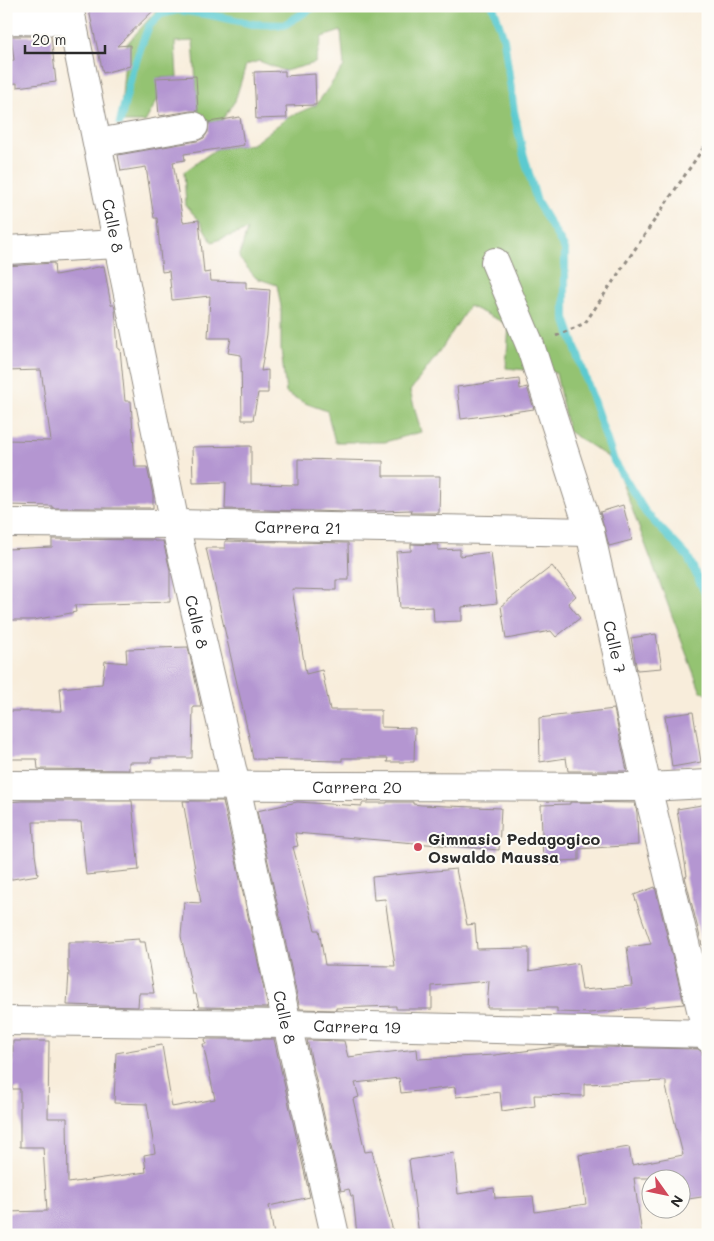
<svg xmlns="http://www.w3.org/2000/svg" width="714" height="1241" font-family="Mali,sans-serif">
<style>
.green{fill:#94c372;stroke:#60774e}
.lines{fill:none;stroke-linecap:round;stroke-linejoin:round}
.stream{stroke:#5ccad0;stroke-width:8}
.building{fill:#b496d1}
.minor-casing{stroke:#928c83;stroke-width:30}
.path{stroke:#928c83;stroke-width:3;stroke-dasharray:4 4;stroke-linecap:butt}
.minor{stroke:#fff;stroke-width:28}
.poi-dot{fill:#d1495b;stroke:#fdfcf7;stroke-width:2}
.labels{text-anchor:middle;dominant-baseline:central;stroke-width:4;stroke-linejoin:round;paint-order:stroke}
.street-label{font-size:16px;fill:#2b2b2b;stroke:#fdfcf7}
.poi-label{font-size:16px;font-weight:bold;fill:#2b2b2b;stroke:#fdfcf7;text-anchor:start}
</style>
<rect width="100%" height="100%" fill="#fdfcf7"/>
<filter id="ink" filterUnits="userSpaceOnUse"><feTurbulence type="fractalNoise" baseFrequency=".02" numOctaves="2"/><feDisplacementMap in="SourceGraphic" scale="10" xChannelSelector="R" yChannelSelector="G"/><feConvolveMatrix kernelMatrix="1 2 1 2 8 2 1 2 1" color-interpolation-filters="sRGB"/></filter>
<filter id="wash" filterUnits="userSpaceOnUse"><feTurbulence type="fractalNoise" baseFrequency=".0096" numOctaves="4" result="noise"/><feDisplacementMap in="SourceGraphic" scale="20" xChannelSelector="R" yChannelSelector="G"/><feGaussianBlur stdDeviation="1.12" result="paint"/><feColorMatrix in="noise" values="0 0 0 0 0 0 0 0 0 0 0 0 0 0 0 0 0 1.4 0 .05"/><feComposite in="paint" operator="in"/></filter>
<g filter="url(#wash)">
<rect width="100%" height="100%" fill="#f8eddb"/>
<path class="green" d="M160,6H493L504,39L514,111L522,149L537,202L565,249V318L614,461L646,513L688,557L708,599V695L700,690L614,461L568,431L556,373L506,368L509,325L469,306L440,351L410,391L421,432L385,442H335L327,411L305,403L286,393L281,349V307L277,285L256,278L239,258L247,230L212,242L199,220L186,206L184,172L216,149L253,144L287,118L316,105L344,66L341,31L322,37L315,63L285,71L259,61L246,65L235,101L222,120L196,124L197,96L193,41L175,42L177,77L157,78L158,99L145,122H120L126,45Z"/>
<g class="lines">
<path class="stream" d="M493,6L504,39L514,111L522,149L537,202L565,249V318L614,461L646,513L688,557L708,599
M120,122L131,77L141,46L149,26L161,14L178,10L211,15L253,24L284,25L315,6"/>
</g>
<g id="blocks">
<path class="building" d="M88,6H158L117,46L130,45V66L103,73Z
M11,36H51L56,82L17,87V83L6,84V61L14,60Z
M285,71V76L315,74L316,105L286,106L287,118L256,119L254,72Z
M196,76L198,111H191L159,116L156,78Z
M240,117L244,145L184,154L185,160L173,162L183,222L199,220L204,273L210,272L211,281L246,282V288L270,290L267,334L261,371L268,370V393H258L253,420H242L241,355L228,353L231,338H208L210,296L172,300L169,271L162,272L157,218H154L146,167L121,171L118,155L197,141L204,138L208,132L209,122Z
M54,263L55,275L104,266L111,305H114L115,309L118,349H120L125,401H131L135,467H147L153,495V508H52V506L6,505V440L51,441L41,370L7,371L6,266Z
M519,379L520,389L527,387L534,409L461,419L457,387Z
M251,446V484L298,485V459L383,461V476H440L439,513H411L412,510L351,512L225,509L226,482L193,483L192,447Z
M623,505L632,540L609,546L600,512Z
M52,539L154,540V541H163L170,570V602L75,605L76,612L34,620H8V595H6V549L52,547Z
M225,541L348,543L349,580H336V590L292,589L306,674L322,670L330,710H381V727L415,728L414,762H387L388,758H342V761L253,759L248,732L206,548H225Z
M411,544L438,545V550L460,549V556L491,552L497,603L462,607V621L434,622L433,607L400,608L396,552L411,551Z
M552,566L576,596L568,603L580,618L556,637L551,631L506,639L501,606Z
M656,634L662,668L637,670L631,638Z
M188,647L201,706V707H193L192,758H151V762H129V770L38,769L37,759H6V711H62L60,688L102,684L105,661L127,663L126,649Z
M614,709L627,771H568L566,758L540,762L539,718Z
M693,712L701,762L672,767L665,716Z
M22,801H132L139,870L86,875L81,822H33L35,854L38,875L6,880V802Z
M183,801H223L268,1008L199,1007L196,994H193L181,936L184,902L201,903Z
M297,802L362,806V803H387V802H413V804L421,805L501,808L499,850L295,833L298,846L293,847L315,930H319L325,965L395,966L385,899L374,900L372,877L456,869L467,925L475,924L477,949L529,948V971L578,963L582,990L632,986L627,947L651,944L634,895L655,887L684,1004L589,1013L557,1012V1008H487L489,981L432,986V1009H396V1006L336,1008V1010L300,1009L257,811Z
M570,802L635,803L637,813L638,845L579,849V860L543,862L541,805L570,804Z
M708,804V945H702L685,877L687,876L677,809Z
M139,939V942H145L154,993H139L138,1007L67,1005L69,972H68V942H94Z
M205,1039H274L310,1197L269,1206L274,1235H6V1212L47,1211L43,1147H20V1089H12L13,1041H49L48,1118H67L68,1183L146,1172L144,1155L155,1153L147,1104L114,1103L116,1053L162,1045L172,1107L215,1099L203,1044H206Z
M307,1040L344,1041L348,1057L417,1049L418,1059L495,1055L561,1046L698,1049L702,1052L703,1087L708,1106V1196L682,1200V1178H634L642,1235H419L409,1160L454,1153L458,1194L494,1188L495,1198L533,1196L535,1212L586,1204L579,1155L629,1147L632,1165L683,1155L666,1087V1081L584,1084V1096L534,1095L535,1106L502,1111L500,1092L456,1097L455,1087L401,1093L399,1078L355,1083L359,1097L353,1099L365,1152L372,1151L394,1235H357L353,1196H351L349,1189L341,1191Z"/>
</g>
</g>
<g filter="url(#ink)">
<use href="#blocks" fill-opacity="0" stroke="#928c83" stroke-width="1"/>
<g class="lines">
<g class="minor-casing">
<g id="minor">
<path id="s1" d="M69,6L175,524L236,786L287,1024L335,1235"/>
<path d="M6,20L72,21"/>
<path d="M97,143L194,126"/>
<path d="M6,250L118,244"/>
<path id="s2" d="M495,262L530,345L590,532L647,787L708,1038"/>
<path id="s3" d="M6,523L175,524L590,532"/>
<path id="s4" d="M6,785L647,787L708,784"/>
<path id="s5" d="M6,1021L287,1024L708,1034"/>
</g>
</g>
<path class="path" d="M556,336L585,323L708,141"/>
<use href="#minor" class="minor"/>
</g>
</g>
<circle class="poi-dot" cx="418" cy="847" r="5"/>
<g class="labels">
<g class="street-label">
<text stroke="none"><textPath href="#s1" startOffset="224">Calle 8</textPath></text>
<text stroke="none"><textPath href="#s3" startOffset="292">Carrera 21</textPath></text>
<text stroke="none"><textPath href="#s1" startOffset="629">Calle 8</textPath></text>
<text stroke="none"><textPath href="#s2" startOffset="404">Calle 7</textPath></text>
<text stroke="none"><textPath href="#s4" startOffset="351">Carrera 20</textPath></text>
<text stroke="none"><textPath href="#s1" startOffset="1034">Calle 8</textPath></text>
<text stroke="none"><textPath href="#s5" startOffset="351">Carrera 19</textPath></text>
</g>
<g class="poi-label">
<text x="428" y="838">Gimnasio Pedagogico<tspan x="428" dy="18">Oswaldo Maussa</tspan></text>
</g>
</g>
<rect width="714" height="1241" fill="none" stroke="#fdfcf7" stroke-width="25"/>
<g transform="translate(666 1194) rotate(123)"><circle r="24" fill="#fdfcf7" stroke="#a9a8a5"/>
<path d="M0-4L9 19L0 12L-9 19Z" fill="#d1495b"/>
<text y="-8" font-size="14" font-weight="bold" text-anchor="middle" fill="#2b2b2b">N</text>
</g>
<path d="M25 45v8h80v-8" fill="none" stroke="#2b2b2b" stroke-width="2.5"/>
<text x="32" y="45" font-size="15" fill="#2b2b2b" stroke="#fdfcf7" stroke-width="4" paint-order="stroke">20 m</text>
</svg>
